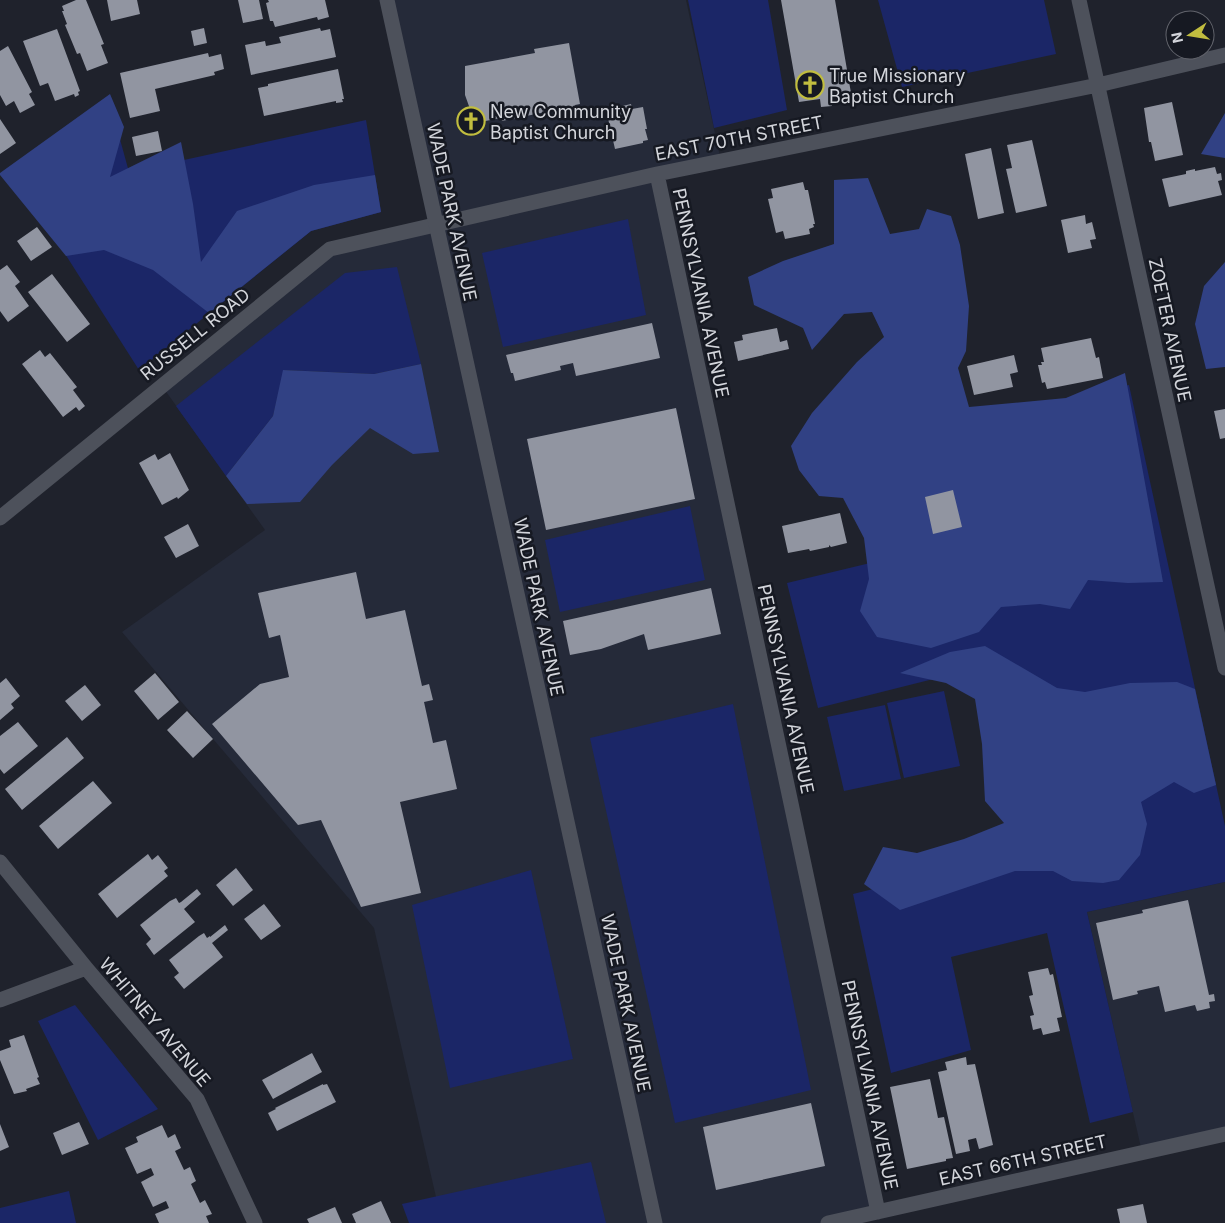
<svg xmlns="http://www.w3.org/2000/svg" width="1225" height="1223" font-family="Inter,sans-serif">
<style>
.built{fill:#252a39}
.green{fill:#1b2667}
.forest{fill:#314184}
.building{fill:#9195a1}
.lines{fill:none;stroke-linecap:round;stroke-linejoin:round}
.minor{stroke:#4d515b;stroke-width:15}
.tertiary{stroke:#4d515b;stroke-width:15}
.labels{text-anchor:middle;dominant-baseline:central;stroke-width:5;stroke-linejoin:round;paint-order:stroke}
.poi-label{font-size:18px;fill:#d3d5db;stroke:#161922;text-anchor:start}
.street-label{font-size:18px;fill:#d3d5db;stroke:#161922}
</style>
<rect width="100%" height="100%" fill="#1f222c"/>
<path class="built" d="M387,0H686L721,161L657,174L878,1212L828,1223H442L374,928L122,632L265,530L162,386L330,249L436,224Z
M1225,882V1134L1142,1152L1087,912Z"/>
<path class="green" d="M688,0H768L787,110L714,128Z
M878,0H1044L1056,54L902,87Z
M110,103L129,172L366,120L381,212L311,231L139,370L18,180Z
M628,219L646,315L503,347L482,253Z
M397,267L421,364L374,374L284,370L273,416L226,476L176,406L345,273Z
M1129,385L1225,826V882L1087,912L1133,1112L1090,1123L1047,933L951,957L971,1050L891,1073L853,894L1070,840L989,665L818,708L787,583L999,532L1066,398Z
M690,506L705,580L560,612L545,540Z
M944,691L960,766L904,778L887,703Z
M733,704L811,1090L675,1123L590,738Z
M885,705L901,779L844,791L827,717Z
M531,870L573,1059L450,1088L412,905Z
M75,1005L158,1109L98,1140L38,1021Z
M591,1162L606,1223H409L402,1204Z
M69,1191L76,1223H0V1208Z"/>
<path class="forest" d="M110,94L124,127L110,177L181,142L193,204L201,262L237,211L314,185L375,175L381,212L311,231L209,313L153,270L104,250L66,256L0,175V173Z
M1225,113V158L1201,154Z
M868,178L890,234L919,229L927,209L951,216L960,245L969,306L966,351L958,368L969,407L1066,398L1125,373L1163,582L1128,583L1088,580L1070,609L1040,604L1001,607L979,632L931,648L877,637L860,611L869,579L864,538L843,498L819,496L799,470L791,446L812,413L857,362L884,337L872,312L844,314L812,350L803,328L754,305L748,277L783,261L834,244V180Z
M1225,262V367L1206,369L1195,324L1204,286Z
M421,364L439,452L413,454L370,428L332,465L300,502L247,504L226,476L273,416L283,370L374,374Z
M985,646L1057,688L1085,692L1130,683L1177,682L1195,689L1216,785L1194,793L1174,782L1141,802L1147,824L1140,855L1119,880L1103,883L1072,881L1053,871H1015L900,910L864,884L883,847L917,853L964,839L1004,823L985,801L982,744L975,699L946,683L900,673L950,652Z"/>
<path class="building" d="M76,0H86L104,44L101,45L108,63L87,71L80,53L77,54L65,25L67,24L62,11H64L62,6Z
M107,0H137L140,14L111,21Z
M238,0H259L263,19L243,23Z
M268,0H325L329,17L318,20L317,17L275,27L273,21H270L266,3L269,2Z
M781,0H835L851,93L831,96L832,106L821,107L820,99L799,102Z
M204,28L207,43L194,46L191,31Z
M320,28L321,31L330,29L336,57L251,75L245,45L265,41L266,46L281,43L279,37Z
M57,29L80,91L78,92L79,95L75,97L74,94L55,101L48,83L40,86L23,41Z
M569,43L580,104L575,105L576,110L566,112L565,108L502,121L501,118L475,123L465,95V66L535,53L534,49Z
M8,46L32,92L29,94L35,105L20,113L14,101L6,106L0,95V51Z
M208,53L209,57L221,54L224,69L214,72L215,75L155,89L160,111L130,118L120,73Z
M338,69L344,99H342L343,102L336,103V101L264,116L258,88L268,86V84Z
M1172,102L1183,155L1155,161L1151,142H1149L1144,108Z
M631,104L632,109L643,107L647,129H645L648,140L643,141V143L615,149L607,114L619,112L618,107Z
M0,119L16,143L0,154Z
M158,131L162,151L136,156L132,137Z
M1032,140L1047,206L1016,213L1006,169L1012,168L1007,145Z
M991,148L1004,213L978,219L965,154Z
M1215,167L1217,174L1221,173L1222,180L1218,181L1222,195L1169,207L1162,179L1186,174V171L1195,169V171Z
M803,182L805,190H808L815,224H813L814,227L809,229L810,234L785,239L783,231L776,233L768,199L773,198L771,189Z
M1085,215L1086,224L1092,222L1096,239L1090,240L1092,248L1068,253L1061,220Z
M37,227L52,247L31,261L17,241Z
M7,265L20,282L15,286L29,306L8,322L0,311V270Z
M52,274L90,324L67,342L28,292Z
M652,323L660,358L576,376L573,363L560,366L561,370L515,381L513,373H511L506,355Z
M777,328L780,342L787,340L789,349L738,361L734,342L743,340L742,335Z
M1091,338L1096,358L1099,357L1103,378L1047,389L1045,382L1042,383L1038,365H1042L1041,362H1044L1041,348Z
M40,350L45,357L50,353L77,387L73,390L85,406L79,411L76,407L63,417L22,364Z
M1014,355L1018,372L1010,374L1013,387L974,395L967,366Z
M676,408L695,499L546,530L527,439Z
M1225,409V438L1220,439L1214,411Z
M170,453L189,490L178,499L177,497L162,505L139,463L155,454L158,460Z
M953,490L962,527L933,534L925,497Z
M840,513L847,543L831,547L829,545V547L810,551L809,549L788,553L782,526Z
M188,524L199,546L176,558L164,537Z
M356,572L366,619L405,610L422,686L429,684L433,700L424,702L433,743L446,740L457,789L400,802L421,893L361,907L321,820L298,825L212,724L260,684L289,677L280,635L269,638L258,593Z
M711,588L721,634L648,650L644,634L601,649L570,655L563,621Z
M155,673L179,702L158,720L134,691Z
M6,678L20,696L11,704L14,708L0,720V683Z
M85,685L101,705L82,721L65,701Z
M187,711L213,739L193,758L167,730Z
M18,722L38,746L4,774L0,769V736Z
M67,737L84,758L22,810L5,789Z
M93,781L112,803L58,849L39,826Z
M148,854L152,860L158,855L168,868L164,871L168,876L117,918L98,894Z
M236,868L253,890L233,906L216,885Z
M197,889L201,894L184,909L195,922L154,955L146,944L151,939L140,925L170,901L176,898L179,903L181,902Z
M1188,900L1209,995L1214,994L1215,1001L1209,1002L1210,1008L1197,1011L1195,1005L1165,1012L1159,986L1137,991L1138,994L1113,1000L1096,923L1143,913L1142,910Z
M264,904L281,926L261,940L244,919Z
M225,925L228,930L212,943L223,957L184,989L174,977L179,973L169,960L199,936L204,933L207,938L210,936V937Z
M1048,968L1050,975L1053,974L1062,1017L1057,1018L1060,1031L1043,1035L1041,1028L1033,1030L1030,1016L1034,1015L1029,996L1033,995L1028,972Z
M24,1035L39,1077L37,1078L40,1084L26,1089L27,1091L14,1094L0,1060V1051L11,1047L9,1040Z
M312,1053L322,1072L273,1099L262,1080Z
M966,1057L967,1065L975,1064L993,1145L979,1149L976,1138L968,1140L970,1151L956,1154L938,1072L947,1070L945,1062Z
M930,1079L938,1118L944,1117L953,1158L946,1159V1161L907,1169L890,1087Z
M323,1084V1085L327,1084L336,1102L277,1131L268,1113L276,1109L275,1108Z
M811,1103L825,1166L716,1190L703,1127Z
M79,1122L89,1144L62,1155L53,1133Z
M0,1124L9,1147L0,1151Z
M162,1125L168,1138L175,1134L181,1148L175,1151L184,1170L190,1167L196,1181L191,1184L200,1203L205,1200L212,1214L206,1216L209,1223H159L155,1214L169,1208L166,1201L153,1207L141,1182L154,1175L151,1168L137,1174L125,1148L138,1142L136,1137Z
M381,1201L391,1223H356L352,1214Z
M1143,1204L1147,1223H1120L1117,1209Z
M335,1207L342,1223H309L307,1219Z"/>
<g class="lines">
<path class="minor" d="M1079,0L1225,668
M657,174L878,1212
M0,518L330,249L657,174L1098,85L1225,55
M0,862L86,968L197,1099L255,1223
M0,1000L86,968
M828,1223L1225,1134"/>
<path class="tertiary" d="M387,0L655,1223"/>
</g>
<defs>
<g id="church-ring" transform="scale(1.4375)"><circle r="9.5" fill="#161922" stroke="#c1bd3f" stroke-width="1.5"/><path d="M-1.2-6h2.4v3.5h3.3v2.4h-3.3V6h-2.4V-.1h-3.3v-2.4h3.3Z" fill="#c1bd3f"/></g>
</defs>
<g fill-rule="evenodd">
<use href="#church-ring" x="810" y="85"/>
<use href="#church-ring" x="471" y="121"/>
</g>
<g class="labels">
<g class="poi-label">
<text x="829" y="75">True Missionary<tspan x="829" dy="21">Baptist Church</tspan></text>
<text x="490" y="111">New Community<tspan x="490" dy="21">Baptist Church</tspan></text>
</g>
<g class="street-label">
<text transform="translate(739 138) rotate(-11)">EAST 70TH STREET</text>
<text transform="translate(452 212) rotate(78)">WADE PARK AVENUE</text>
<text transform="translate(701 293) rotate(78)">PENNSYLVANIA AVENUE</text>
<text transform="translate(1170 330) rotate(78)">ZOETER AVENUE</text>
<text transform="translate(195 334) rotate(-39)">RUSSELL ROAD</text>
<text transform="translate(539 607) rotate(78)">WADE PARK AVENUE</text>
<text transform="translate(786 689) rotate(78)">PENNSYLVANIA AVENUE</text>
<text transform="translate(626 1003) rotate(78)">WADE PARK AVENUE</text>
<text transform="translate(155 1022) rotate(50)">WHITNEY AVENUE</text>
<text transform="translate(870 1085) rotate(78)">PENNSYLVANIA AVENUE</text>
<text transform="translate(1023 1160) rotate(-13)">EAST 66TH STREET</text>
</g>
</g>
<g transform="translate(1190 35) rotate(258)"><circle r="24" fill="#161922" stroke="#62646c"/>
<path d="M0-4L9 19L0 12L-9 19Z" fill="#c1bd3f"/>
<text y="-8" font-size="14" font-weight="bold" text-anchor="middle" fill="#d3d5db">N</text>
</g>
</svg>
